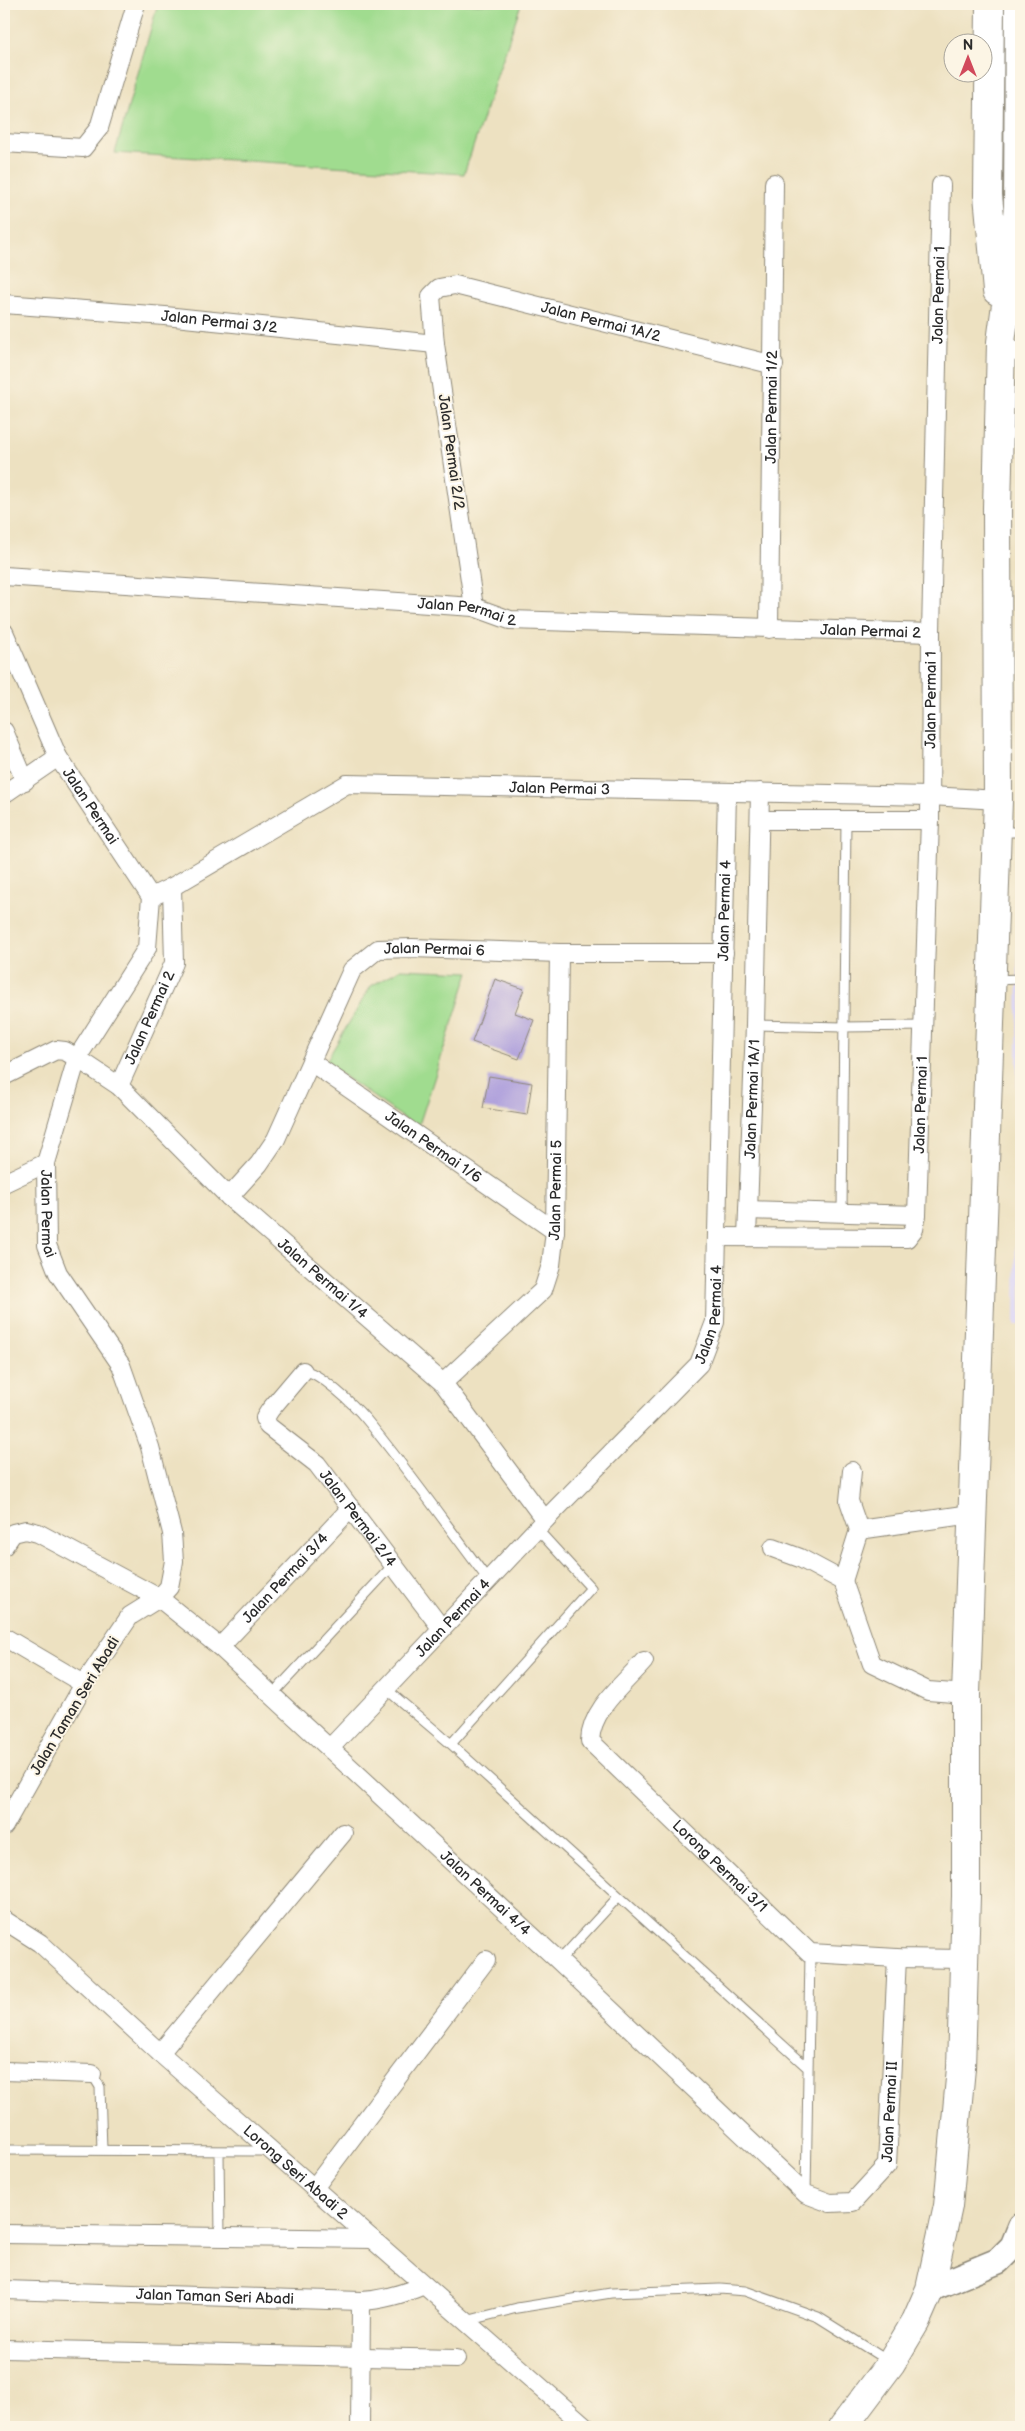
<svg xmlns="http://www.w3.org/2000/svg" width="1025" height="2431" font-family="'Balsamiq Sans',sans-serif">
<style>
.built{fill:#dbd6f7}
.green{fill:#a0dc8f;stroke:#66845d}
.building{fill:#ac9ddc}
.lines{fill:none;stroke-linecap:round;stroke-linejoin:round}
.service-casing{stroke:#8c8676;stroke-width:11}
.minor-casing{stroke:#8c8676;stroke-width:20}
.secondary-casing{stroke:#8c8676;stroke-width:28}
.primary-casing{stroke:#8c8676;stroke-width:30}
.service{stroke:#fff;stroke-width:9}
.minor{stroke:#fff;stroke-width:18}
.secondary{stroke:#fff;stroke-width:25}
.primary{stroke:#fff;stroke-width:28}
.labels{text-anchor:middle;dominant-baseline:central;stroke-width:4;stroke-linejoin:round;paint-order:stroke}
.street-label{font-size:15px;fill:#2b2b2b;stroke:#fcf5e5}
</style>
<rect width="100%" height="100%" fill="#fcf5e5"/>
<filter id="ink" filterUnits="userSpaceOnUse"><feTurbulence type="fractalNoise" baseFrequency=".02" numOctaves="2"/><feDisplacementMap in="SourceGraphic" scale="10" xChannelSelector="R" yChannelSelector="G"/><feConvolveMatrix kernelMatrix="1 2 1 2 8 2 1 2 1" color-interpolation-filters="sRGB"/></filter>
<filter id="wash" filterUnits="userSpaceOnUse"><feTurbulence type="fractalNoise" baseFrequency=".0096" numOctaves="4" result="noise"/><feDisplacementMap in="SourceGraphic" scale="20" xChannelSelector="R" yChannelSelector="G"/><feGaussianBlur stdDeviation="1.12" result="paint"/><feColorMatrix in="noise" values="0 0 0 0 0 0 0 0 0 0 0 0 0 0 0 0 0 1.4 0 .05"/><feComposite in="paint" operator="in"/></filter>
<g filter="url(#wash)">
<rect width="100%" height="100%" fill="#ede1c1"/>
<path class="built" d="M1019,804H1021V1325H1015Z"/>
<path class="green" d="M158,4H521L464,174L115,153Z
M401,969L469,972L418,1128L325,1063L371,986Z"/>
<g id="blocks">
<path class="building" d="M495,979L524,989L515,1013L534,1020L519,1059L472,1042Z
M489,1076L532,1083L527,1115L483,1108Z"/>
</g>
</g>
<g filter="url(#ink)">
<use href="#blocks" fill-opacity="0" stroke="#8c8676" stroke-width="1"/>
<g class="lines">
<g class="service-casing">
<path id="service" d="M999,832H1021
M994,980L1021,979
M755,1025L843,1027L925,1026
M842,1212L846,820
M303,1371C318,1370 356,1407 366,1419C409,1471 448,1527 489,1581
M385,1688L451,1744L808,2068
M271,1696L393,1565
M451,1744L591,1588L538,1530
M559,1961L618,1897
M92,2074L100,2087L102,2150
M4,2150L271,2151
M219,2153L220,2237
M806,2194L810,1953
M466,2321L517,2308L611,2293L720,2289L745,2291L818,2317L888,2361"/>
</g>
<g class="minor-casing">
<g id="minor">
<path d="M4,143L83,148L99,128L136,4"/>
<path id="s1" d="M4,304L165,316L435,344"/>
<path d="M1001,342L1021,354"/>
<path id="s2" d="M4,576L474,607L510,620L931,633"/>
<path id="s3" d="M474,607L435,344L431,296L439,288L455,285L774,365"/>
<path id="s4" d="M769,629L774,183"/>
<path id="s5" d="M4,632L58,757L151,897L147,948L77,1058L46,1163L47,1245L58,1273L121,1365L150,1447L172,1533L174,1561L169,1587L159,1598L130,1616L84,1684L4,1826"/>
<path d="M4,731L25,781"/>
<path d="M4,794L58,757"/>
<path d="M760,820H930"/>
<path id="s6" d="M151,897L172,887L347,784L931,796L998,800"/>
<path id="s7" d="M311,1062L555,1231"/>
<path id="s8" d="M4,1076L56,1050L65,1051L77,1058L119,1086L229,1197L443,1383L545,1520"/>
<path id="s9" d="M119,1086L174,963L172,887"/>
<path d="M4,1183L46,1163"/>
<path id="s10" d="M229,1197L259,1164L276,1139L352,970L378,949L412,948L559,953H724"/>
<path d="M748,1210L917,1215"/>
<path id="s11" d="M717,1237L907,1238L914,1229L917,1215L930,820L931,633L941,185"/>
<path id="s12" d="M747,1237L755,1025L760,792"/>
<path id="s13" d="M303,1371L270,1410L265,1418L268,1426L317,1464L442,1629"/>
<path id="s14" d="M443,1383L543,1290L551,1265L555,1231L559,953"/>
<path d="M859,1530L971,1514"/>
<path id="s15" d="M4,1546L13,1533L26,1530L38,1533L159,1598L220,1647L559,1961L806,2194L830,2203L853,2202L887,2165L897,1958"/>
<path d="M773,1548L800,1558L843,1581L872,1664L928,1691L966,1694"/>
<path d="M843,1581L859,1530L849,1501L852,1471"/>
<path d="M4,1637L84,1684"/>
<path id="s16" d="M220,1647L351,1508"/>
<path id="s17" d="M644,1661C624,1684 591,1709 590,1741L810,1953L897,1958L963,1959"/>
<path id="s18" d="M330,1748L545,1520L699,1364L715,1322L727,792"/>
<path id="s19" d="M4,1920L40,1943L160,2053L586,2427"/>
<path d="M160,2053L343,1833"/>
<path d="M4,2071L92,2074"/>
<path d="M314,2188L486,1960"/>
<path d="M4,2234L372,2239"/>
<path id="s20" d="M4,2290L361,2301C384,2300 403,2294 424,2285"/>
<path d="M4,2349L456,2359"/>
<path d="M360,2427L361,2301"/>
</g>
</g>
<g class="secondary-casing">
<path id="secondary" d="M930,2289L998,2261L1013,2246L1021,2226"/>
</g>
<g class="primary-casing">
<path id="primary" d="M990,4L988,195L997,291
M843,2427L891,2363L916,2321L930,2289L948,2206L961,2068L966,1896V1694L998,800L997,508L1001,342L1018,214L1019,4"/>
</g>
<use href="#service" class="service"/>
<use href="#minor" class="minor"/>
<use href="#secondary" class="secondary"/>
<use href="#primary" class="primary"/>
</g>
</g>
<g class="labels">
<g class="street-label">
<text stroke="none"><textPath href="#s11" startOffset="1136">Jalan Permai 1</textPath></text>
<text stroke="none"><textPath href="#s1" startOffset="216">Jalan Permai 3/2</textPath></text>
<text stroke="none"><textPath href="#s3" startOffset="492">Jalan Permai 1A/2</textPath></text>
<text stroke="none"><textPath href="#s4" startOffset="222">Jalan Permai 1/2</textPath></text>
<text transform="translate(451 452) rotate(82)">Jalan Permai 2/2</text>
<text stroke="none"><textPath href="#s2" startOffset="465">Jalan Permai 2</textPath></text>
<text stroke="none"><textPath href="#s2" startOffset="870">Jalan Permai 2</textPath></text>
<text stroke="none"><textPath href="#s11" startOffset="731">Jalan Permai 1</textPath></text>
<text stroke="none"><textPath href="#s6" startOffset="439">Jalan Permai 3</textPath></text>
<text stroke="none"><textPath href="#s5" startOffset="195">Jalan Permai</textPath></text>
<text stroke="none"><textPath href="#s18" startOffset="989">Jalan Permai 4</textPath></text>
<text stroke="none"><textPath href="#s10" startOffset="350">Jalan Permai 6</textPath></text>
<text stroke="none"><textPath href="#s9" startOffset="75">Jalan Permai 2</textPath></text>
<text stroke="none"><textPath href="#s12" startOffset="138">Jalan Permai 1A/1</textPath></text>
<text stroke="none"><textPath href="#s11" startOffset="326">Jalan Permai 1</textPath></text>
<text stroke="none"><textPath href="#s7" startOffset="149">Jalan Permai 1/6</textPath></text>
<text stroke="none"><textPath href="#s14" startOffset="238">Jalan Permai 5</textPath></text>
<text stroke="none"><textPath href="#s5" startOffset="646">Jalan Permai</textPath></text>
<text stroke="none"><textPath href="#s8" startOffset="412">Jalan Permai 1/4</textPath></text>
<text stroke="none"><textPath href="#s18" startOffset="584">Jalan Permai 4</textPath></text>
<text stroke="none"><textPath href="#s13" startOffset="199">Jalan Permai 2/4</textPath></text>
<text stroke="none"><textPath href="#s16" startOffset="95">Jalan Permai 3/4</textPath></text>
<text stroke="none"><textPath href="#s18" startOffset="179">Jalan Permai 4</textPath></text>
<text transform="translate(75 1706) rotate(-59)">Jalan Taman Seri Abadi</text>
<text stroke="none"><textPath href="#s17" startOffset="279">Lorong Permai 3/1</textPath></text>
<text stroke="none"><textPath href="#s15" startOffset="619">Jalan Permai 4/4</textPath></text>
<text stroke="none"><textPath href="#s15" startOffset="1211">Jalan Permai II</textPath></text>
<text stroke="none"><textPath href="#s19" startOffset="386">Lorong Seri Abadi 2</textPath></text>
<text stroke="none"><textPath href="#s20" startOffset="211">Jalan Taman Seri Abadi</textPath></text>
</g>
</g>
<rect width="1025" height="2431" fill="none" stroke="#fcf5e5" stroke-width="20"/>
<g transform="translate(968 58)"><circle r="24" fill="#fcf5e5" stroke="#a8a49b"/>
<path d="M0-4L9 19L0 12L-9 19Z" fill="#d1495b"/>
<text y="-8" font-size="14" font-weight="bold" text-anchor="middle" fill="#2b2b2b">N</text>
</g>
</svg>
